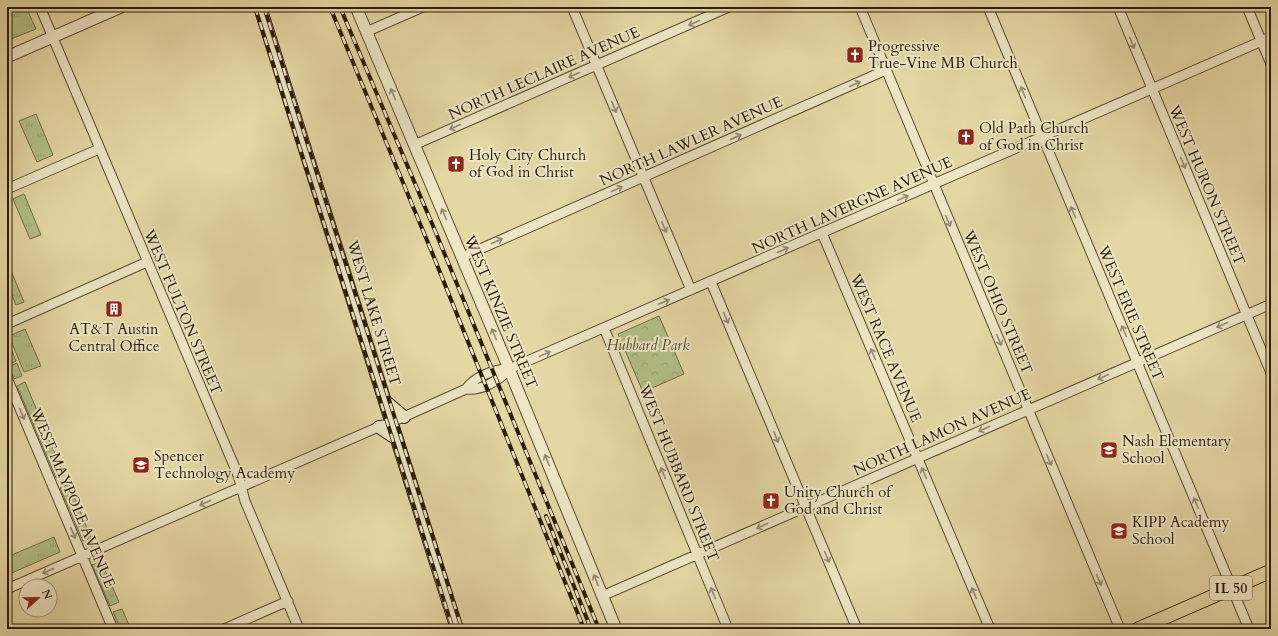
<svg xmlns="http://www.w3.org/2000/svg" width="1278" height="636" font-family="Cardo,serif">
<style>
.grass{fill:url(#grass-tufts);stroke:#6f6e48}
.park{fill:url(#park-crowns);stroke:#6f6e48}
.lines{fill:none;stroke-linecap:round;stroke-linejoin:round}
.minor-casing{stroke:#5a4b30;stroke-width:11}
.tertiary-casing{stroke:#5a4b30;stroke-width:13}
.secondary-casing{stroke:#2c1c0a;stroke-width:14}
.primary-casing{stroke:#2c1c0a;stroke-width:15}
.minor{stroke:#ede5c4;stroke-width:9}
.tertiary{stroke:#ede5c4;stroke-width:11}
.secondary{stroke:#ede5c4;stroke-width:12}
.primary{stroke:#e4d7a4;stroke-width:13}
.rail-casing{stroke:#2c1c0a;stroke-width:4}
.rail{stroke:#ede5c4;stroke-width:2.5;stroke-dasharray:8;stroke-linecap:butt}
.oneway{stroke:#968b70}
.labels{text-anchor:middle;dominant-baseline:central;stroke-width:4;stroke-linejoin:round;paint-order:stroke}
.shield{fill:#ede5c4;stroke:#665842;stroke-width:1}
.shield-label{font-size:14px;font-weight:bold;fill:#2c1c0a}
.poi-label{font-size:15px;fill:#2c1c0a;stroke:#ede5c4;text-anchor:start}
.street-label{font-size:15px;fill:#2c1c0a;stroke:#ede5c4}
.park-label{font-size:15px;font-style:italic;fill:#544d30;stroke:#ede5c4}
</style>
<defs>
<pattern id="grass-tufts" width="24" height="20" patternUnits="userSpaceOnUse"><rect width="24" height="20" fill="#b2bf87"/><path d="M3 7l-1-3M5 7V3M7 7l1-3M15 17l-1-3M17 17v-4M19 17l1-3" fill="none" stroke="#99a473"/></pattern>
<pattern id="park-crowns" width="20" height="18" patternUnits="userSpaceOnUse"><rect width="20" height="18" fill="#b2bf87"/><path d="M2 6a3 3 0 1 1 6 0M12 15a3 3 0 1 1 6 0" fill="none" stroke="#99a473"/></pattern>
</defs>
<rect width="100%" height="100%" fill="#e4d7a4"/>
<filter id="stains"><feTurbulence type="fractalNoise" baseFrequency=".005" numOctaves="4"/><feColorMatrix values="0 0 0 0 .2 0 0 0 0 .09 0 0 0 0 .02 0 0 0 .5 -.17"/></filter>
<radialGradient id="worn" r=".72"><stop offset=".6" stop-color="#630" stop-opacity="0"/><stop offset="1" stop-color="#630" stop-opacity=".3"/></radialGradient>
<path class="grass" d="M7,7H26L36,29L11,39L7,29Z
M36,114L53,155L37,162L19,121Z
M24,194L41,235L30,239L13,199Z
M7,261L24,302L16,305L7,283Z
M25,329L41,366L24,372L9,336Z
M7,339L16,361L8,365L7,363Z
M17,363L22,376L14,379L9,367Z
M25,382L64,475L56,478L17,386Z
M69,484L91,538L83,541L60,488Z
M54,537L60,552L7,575V557Z
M101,561L119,602L110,606L92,565Z
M122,609L129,625L120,628L113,612Z"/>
<path class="park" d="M659,316L684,374L643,392L618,334Z"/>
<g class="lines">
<g class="minor-casing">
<path id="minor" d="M40,7L238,475L245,501L299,629
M572,7L691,290
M860,7L1120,629
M988,7L1249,629
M1118,7L1271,373
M1247,7L1271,64
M366,32L423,7
M414,145L729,7
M7,189L99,149
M822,233L990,629
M462,257L886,70
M711,282L857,629
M7,324L147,262
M604,328L728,629
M7,378L113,629
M466,389C474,377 494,369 509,369L1271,37
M399,419L466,389C481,391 499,381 509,369
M7,589L383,425
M602,596L1271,304
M224,629L288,601"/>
</g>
<g class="tertiary-casing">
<path id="tertiary" d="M356,7L505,359L616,629
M7,57L121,7"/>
</g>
<g class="secondary-casing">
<path id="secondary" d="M260,7L457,629
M385,401L404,417
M379,427L397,439"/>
</g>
<g class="primary-casing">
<path id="primary" d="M1138,629L1271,571"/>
</g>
<use href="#minor" class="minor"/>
<use href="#tertiary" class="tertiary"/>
<use href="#secondary" class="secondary"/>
<use href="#primary" class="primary"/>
<g class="rail-casing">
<path id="rail" d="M255,7L453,629
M264,7L462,629
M330,7L431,250L584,629
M340,7L436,233L599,629
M546,516L591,629"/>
</g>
<use href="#rail" class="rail"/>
</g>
<defs><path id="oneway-shaft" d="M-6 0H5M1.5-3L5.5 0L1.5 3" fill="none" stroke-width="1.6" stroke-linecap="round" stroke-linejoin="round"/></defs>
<g class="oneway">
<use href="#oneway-shaft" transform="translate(694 23) rotate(156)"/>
<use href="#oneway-shaft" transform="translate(1132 43) rotate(68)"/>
<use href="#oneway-shaft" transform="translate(574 75) rotate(156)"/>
<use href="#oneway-shaft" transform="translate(855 84) rotate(-24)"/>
<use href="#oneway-shaft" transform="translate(1023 92) rotate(-112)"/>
<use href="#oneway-shaft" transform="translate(393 94) rotate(-113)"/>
<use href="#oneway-shaft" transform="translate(614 107) rotate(67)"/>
<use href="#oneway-shaft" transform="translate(455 127) rotate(156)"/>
<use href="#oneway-shaft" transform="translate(736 137) rotate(-24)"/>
<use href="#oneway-shaft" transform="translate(1183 163) rotate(67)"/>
<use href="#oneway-shaft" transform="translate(617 189) rotate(-24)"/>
<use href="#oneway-shaft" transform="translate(903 198) rotate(-24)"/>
<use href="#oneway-shaft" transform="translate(1073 212) rotate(-113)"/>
<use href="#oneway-shaft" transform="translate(444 214) rotate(-113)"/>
<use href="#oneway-shaft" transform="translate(948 221) rotate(67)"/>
<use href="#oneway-shaft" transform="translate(664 227) rotate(67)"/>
<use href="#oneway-shaft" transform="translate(497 241) rotate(-24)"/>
<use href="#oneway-shaft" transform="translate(783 250) rotate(-24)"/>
<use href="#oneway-shaft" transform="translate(664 302) rotate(-23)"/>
<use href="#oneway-shaft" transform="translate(726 318) rotate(67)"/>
<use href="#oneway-shaft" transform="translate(1222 325) rotate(156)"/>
<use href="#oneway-shaft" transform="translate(1124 331) rotate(-113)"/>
<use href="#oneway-shaft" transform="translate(494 334) rotate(-113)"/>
<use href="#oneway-shaft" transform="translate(999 340) rotate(67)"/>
<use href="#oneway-shaft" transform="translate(545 354) rotate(-23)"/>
<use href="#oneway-shaft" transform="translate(873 354) rotate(-113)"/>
<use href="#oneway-shaft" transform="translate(1103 377) rotate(156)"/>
<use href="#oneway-shaft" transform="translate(22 414) rotate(67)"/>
<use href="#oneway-shaft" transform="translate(984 429) rotate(156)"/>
<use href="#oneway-shaft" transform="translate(776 437) rotate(67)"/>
<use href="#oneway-shaft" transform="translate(547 460) rotate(-112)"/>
<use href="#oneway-shaft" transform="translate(1049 460) rotate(67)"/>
<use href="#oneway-shaft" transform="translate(663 473) rotate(-112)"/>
<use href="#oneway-shaft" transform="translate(924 473) rotate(-113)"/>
<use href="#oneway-shaft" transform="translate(205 503) rotate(156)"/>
<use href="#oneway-shaft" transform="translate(1196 503) rotate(-113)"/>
<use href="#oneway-shaft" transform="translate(762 526) rotate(156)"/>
<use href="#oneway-shaft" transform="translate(73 533) rotate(67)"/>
<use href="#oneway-shaft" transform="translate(827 557) rotate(67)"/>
<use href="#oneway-shaft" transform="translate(48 571) rotate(156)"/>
<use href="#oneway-shaft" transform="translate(596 580) rotate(-112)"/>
<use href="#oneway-shaft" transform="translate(1099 580) rotate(67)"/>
<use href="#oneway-shaft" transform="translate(713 593) rotate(-113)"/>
<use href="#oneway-shaft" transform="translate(974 593) rotate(-113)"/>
</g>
<defs>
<g id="church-square" transform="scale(0.9)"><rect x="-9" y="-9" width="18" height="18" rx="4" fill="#8f2418" stroke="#ede5c4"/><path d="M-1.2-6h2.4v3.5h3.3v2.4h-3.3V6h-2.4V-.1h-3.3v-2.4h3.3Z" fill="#fff"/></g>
<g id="building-square" transform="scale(0.9)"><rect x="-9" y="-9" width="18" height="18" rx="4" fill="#8f2418" stroke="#ede5c4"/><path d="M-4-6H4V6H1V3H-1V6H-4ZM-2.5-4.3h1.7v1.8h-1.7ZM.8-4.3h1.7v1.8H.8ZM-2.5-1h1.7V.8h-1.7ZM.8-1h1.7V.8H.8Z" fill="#fff"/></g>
<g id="school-square" transform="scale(0.9)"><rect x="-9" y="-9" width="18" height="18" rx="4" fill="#8f2418" stroke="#ede5c4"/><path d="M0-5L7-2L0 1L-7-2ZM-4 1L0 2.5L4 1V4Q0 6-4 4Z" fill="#fff"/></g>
</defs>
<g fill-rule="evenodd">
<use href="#church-square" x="855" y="55"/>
<use href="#church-square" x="966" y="137"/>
<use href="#church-square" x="456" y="164"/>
<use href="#building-square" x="114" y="309"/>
<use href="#school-square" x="1109" y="450"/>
<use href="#school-square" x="141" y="465"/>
<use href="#church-square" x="771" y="501"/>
<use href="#school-square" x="1119" y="531"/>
</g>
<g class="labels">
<rect class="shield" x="1210" y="576" width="42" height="24" rx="3"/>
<g class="shield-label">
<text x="1231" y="588">IL 50</text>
</g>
<g class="poi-label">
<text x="868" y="46">Progressive<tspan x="868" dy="17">True-Vine MB Church</tspan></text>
<text x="979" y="128">Old Path Church<tspan x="979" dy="17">of God in Christ</tspan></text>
<text x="469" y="155">Holy City Church<tspan x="469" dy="17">of God in Christ</tspan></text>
<text x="114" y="329" text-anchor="middle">AT&amp;T Austin<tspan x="114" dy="17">Central Office</tspan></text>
<text x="1122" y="441">Nash Elementary<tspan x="1122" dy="17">School</tspan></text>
<text x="154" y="456">Spencer<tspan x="154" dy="17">Technology Academy</tspan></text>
<text x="784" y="492">Unity Church of<tspan x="784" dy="17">God and Christ</tspan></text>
<text x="1132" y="522">KIPP Academy<tspan x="1132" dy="17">School</tspan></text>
</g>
<g class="street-label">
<text transform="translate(544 73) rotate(-24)">NORTH LECLAIRE AVENUE</text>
<text transform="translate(691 141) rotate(-24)">NORTH LAWLER AVENUE</text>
<text transform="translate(1207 185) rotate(67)">WEST HURON STREET</text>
<text transform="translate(852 205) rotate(-24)">NORTH LAVERGNE AVENUE</text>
<text transform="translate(998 302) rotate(67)">WEST OHIO STREET</text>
<text transform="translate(183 312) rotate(67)">WEST FULTON STREET</text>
<text transform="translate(501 312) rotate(67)">WEST KINZIE STREET</text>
<text transform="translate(374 313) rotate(73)">WEST LAKE STREET</text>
<text transform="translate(1131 313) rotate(67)">WEST ERIE STREET</text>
<text transform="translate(886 348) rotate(67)">WEST RACE AVENUE</text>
<text transform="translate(942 432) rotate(-24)">NORTH LAMON AVENUE</text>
<text transform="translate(679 473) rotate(68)">WEST HUBBARD STREET</text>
<text transform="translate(73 498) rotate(67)">WEST MAYPOLE AVENUE</text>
</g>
<g class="park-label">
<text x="648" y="345">Hubbard Park</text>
</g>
</g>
<rect width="1278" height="636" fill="none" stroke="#e4d7a4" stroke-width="24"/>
<rect x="8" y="8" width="1262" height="620" fill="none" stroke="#2c1c0a" stroke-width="2"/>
<rect x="12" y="12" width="1254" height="612" fill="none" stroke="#2c1c0a"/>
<g transform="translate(38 598) rotate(68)"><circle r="19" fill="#ede5c4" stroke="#a0957a"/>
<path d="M0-3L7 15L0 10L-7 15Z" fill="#8f2418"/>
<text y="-6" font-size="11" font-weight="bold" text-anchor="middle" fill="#2c1c0a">N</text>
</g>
<rect width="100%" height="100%" filter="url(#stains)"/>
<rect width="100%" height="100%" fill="url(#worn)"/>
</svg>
